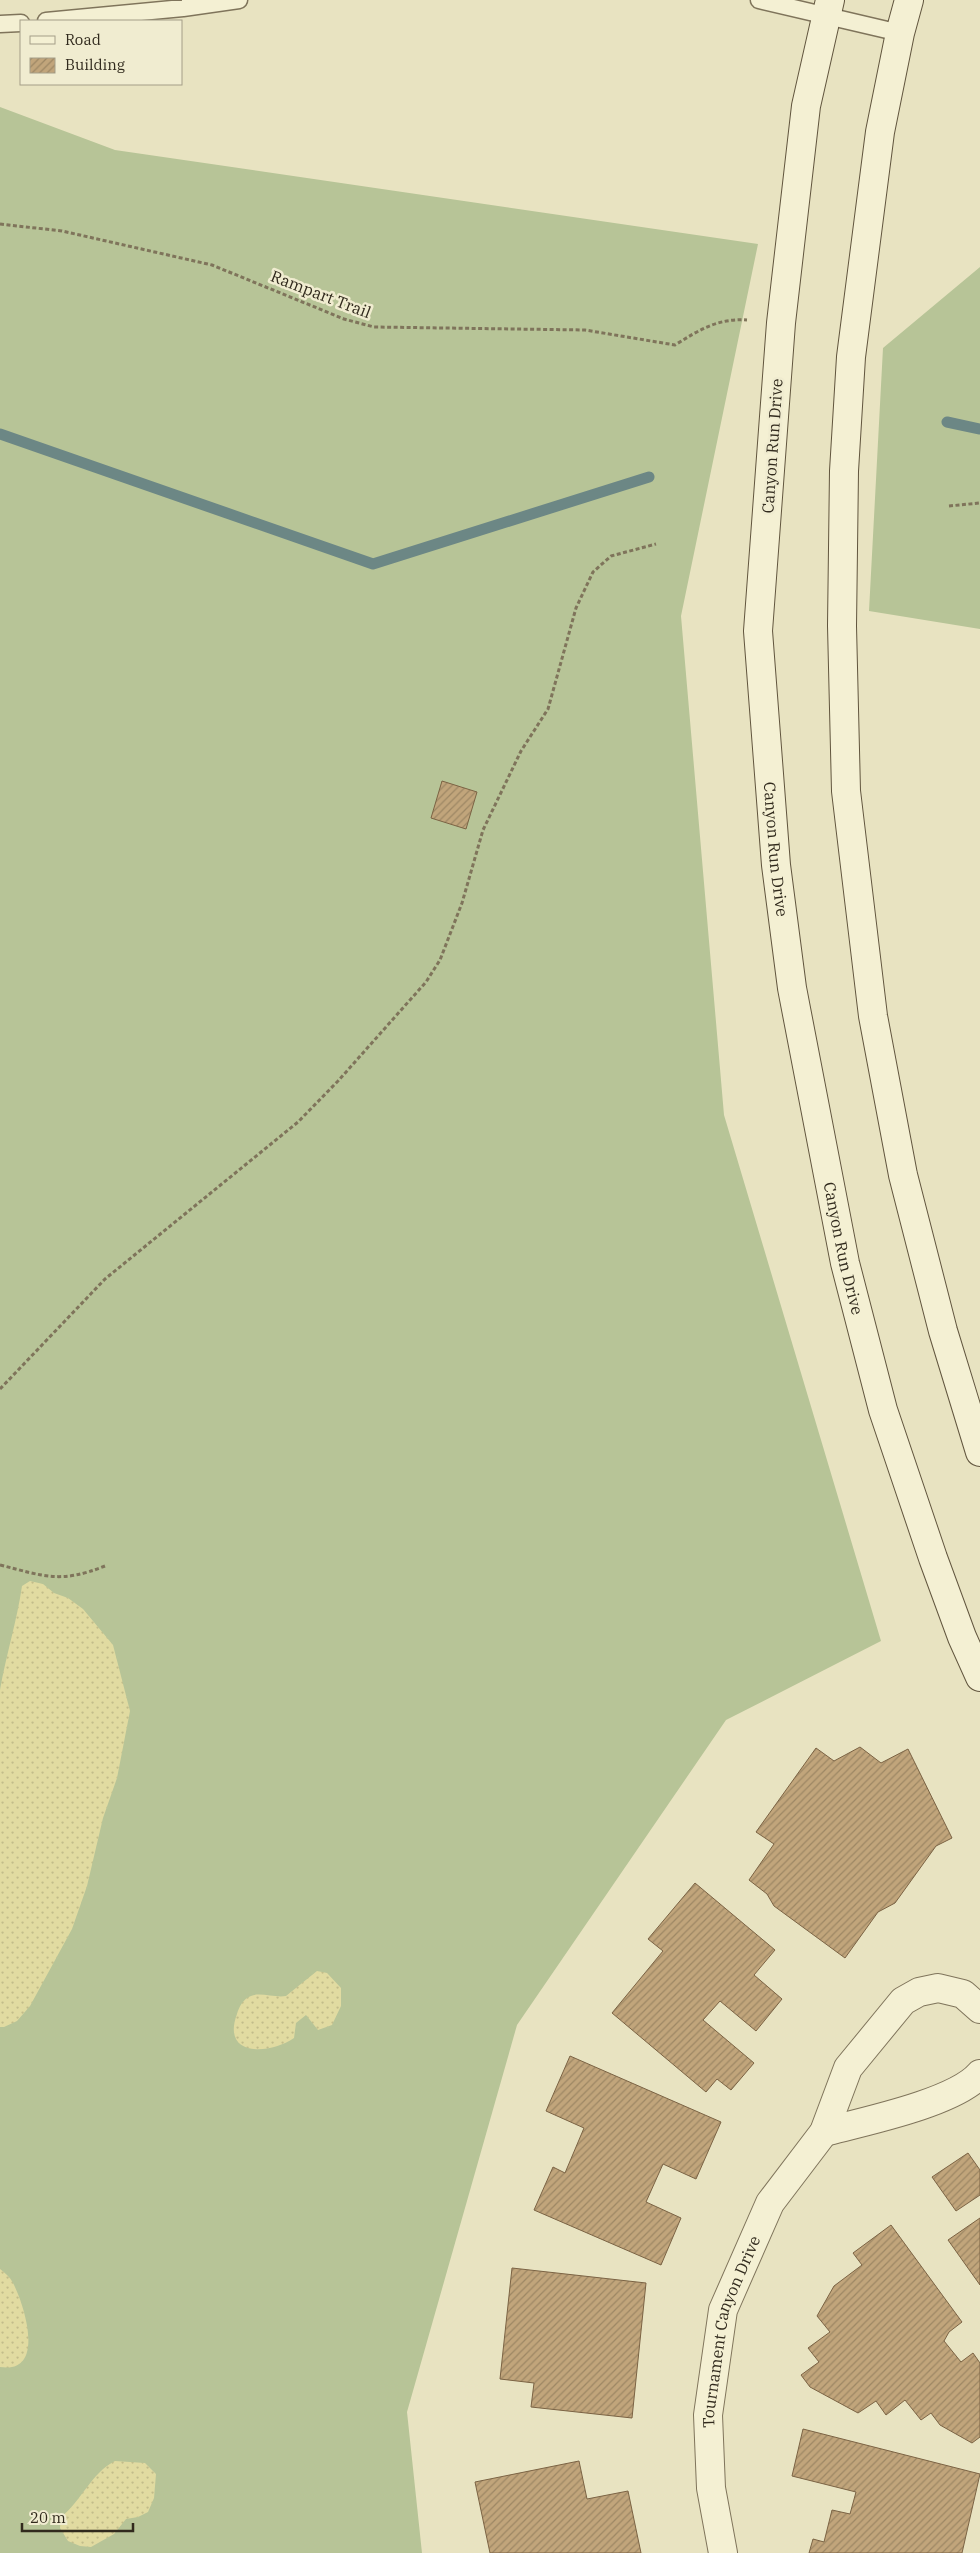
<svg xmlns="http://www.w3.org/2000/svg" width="980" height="2553" font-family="'IBM Plex Serif',serif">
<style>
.grass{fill:#b7c497}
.sand{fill:url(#sand-dots)}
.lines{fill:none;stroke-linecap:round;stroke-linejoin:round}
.stream{stroke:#6c8785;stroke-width:11}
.building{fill:url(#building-hatch);stroke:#7b6344}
.lane-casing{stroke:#7f745b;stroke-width:19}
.street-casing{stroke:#7f745b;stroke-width:30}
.secondary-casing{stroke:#61553e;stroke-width:30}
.path{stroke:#7f745b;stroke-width:3;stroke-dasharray:4 2.5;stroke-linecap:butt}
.lane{stroke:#f4f0d3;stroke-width:16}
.street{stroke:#f4f0d3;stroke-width:28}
.secondary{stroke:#f4f0d3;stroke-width:28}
.labels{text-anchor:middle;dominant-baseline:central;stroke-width:5;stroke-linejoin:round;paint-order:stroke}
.street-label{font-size:16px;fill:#312a1d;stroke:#f0ecd0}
</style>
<defs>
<pattern id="sand-dots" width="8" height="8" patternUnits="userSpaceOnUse" patternTransform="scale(1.25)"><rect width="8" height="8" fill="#e1dba1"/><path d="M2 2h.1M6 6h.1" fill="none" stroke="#c2bc8a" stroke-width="1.8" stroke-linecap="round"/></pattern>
<pattern id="building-hatch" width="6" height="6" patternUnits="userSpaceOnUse" patternTransform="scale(1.25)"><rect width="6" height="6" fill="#c1a57b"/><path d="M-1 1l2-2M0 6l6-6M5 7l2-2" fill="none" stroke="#9d8764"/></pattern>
</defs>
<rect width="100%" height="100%" fill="#e8e3c1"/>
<path class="grass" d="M0,107L115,150L758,244L681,616L724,1115L881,1641L726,1720L517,2025L407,2412L422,2553H0Z
M980,267V629L869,611L883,348Z"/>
<path class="sand" d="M30,1581L43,1584L54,1593L68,1598L83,1609L113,1645L130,1711L117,1778L103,1818L87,1886L72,1929L30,2006L17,2021L4,2027H0V1690C6,1655 17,1621 22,1586Z
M317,1971L327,1973L341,1988V2006L332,2025L318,2030L306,2015L296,2023L294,2038C269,2055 221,2057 237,2014C239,2007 243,1999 251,1996C260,1992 275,1998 286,1996Z
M0,2269C5,2273 10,2277 13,2283C24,2304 47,2374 0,2367Z
M115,2461L145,2463L156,2474L154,2498L148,2512L138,2517L126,2519L114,2534L91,2547L80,2546L68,2541L60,2528L61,2517C81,2502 91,2473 115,2461Z"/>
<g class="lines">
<path class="stream" d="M947,422L980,429
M0,434L373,564L649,477"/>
</g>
<path class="building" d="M442,781L477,792L466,829L431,818Z
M860,1747L881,1763L908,1749L952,1838L936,1846L895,1903L878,1912L845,1958L774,1906L767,1894L749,1880L774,1844L756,1832L816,1748L834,1761Z
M695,1883L775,1950L754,1975L782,1999L756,2031L720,2001L703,2020L754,2063L731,2090L717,2079L706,2092L612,2013L663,1951L648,1939Z
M570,2056L721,2122L696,2179L663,2164L646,2202L681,2218L661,2265L534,2210L553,2167L565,2173L584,2128L546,2111Z
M968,2153L980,2170V2195L956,2211L932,2177Z
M980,2218V2285L948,2240Z
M891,2225L962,2322L949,2332L944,2341L961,2362L973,2353L980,2363V2437L972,2443L940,2425L931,2413L921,2420L905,2400L886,2415L876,2401L858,2413L810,2387L801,2375L819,2362L808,2348L830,2332L817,2316L834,2286L862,2265L853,2253Z
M512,2268L646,2283L632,2418L531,2407L534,2383L500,2379Z
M803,2429L980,2474L962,2553H809L813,2539L824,2542L832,2510L850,2514L856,2492L792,2476Z
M579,2461L587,2499L628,2491L641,2553H490L475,2482Z"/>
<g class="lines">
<g class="lane-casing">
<path id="lane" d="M759,0L900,33
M46,21L183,8L239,0
M0,24L21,23"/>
</g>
<g class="street-casing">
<g id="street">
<path d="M824,2132C862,2122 955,2103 980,2074"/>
<path id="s1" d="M723,2553L711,2488L708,2415L723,2310L770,2203L824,2132L848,2068L903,2001L919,1992L938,1988L963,1994L980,2009"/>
</g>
</g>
<g class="secondary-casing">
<g id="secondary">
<path id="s2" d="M830,0L806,106L781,323L758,631L776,865L792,988L845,1263L883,1410L933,1558L962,1637L980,1677"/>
<path d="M909,0L900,33L880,132L851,357L844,471L842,626L846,791L873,1016L903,1175L943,1331L980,1452"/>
</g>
</g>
<path class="path" d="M0,224L62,231L212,265L344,319L374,327L585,330L675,345C699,330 718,318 747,320
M949,506L980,503
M0,1389L105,1279L298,1122L338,1081L426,982L440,960L462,903L483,830L521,751L548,709L576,608L593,572L611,556L656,544
M0,1565C44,1576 60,1584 105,1566"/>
<use href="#lane" class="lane"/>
<use href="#street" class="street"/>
<use href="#secondary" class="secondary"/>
</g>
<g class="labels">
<g class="street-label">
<text transform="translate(321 294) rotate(21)">Rampart Trail</text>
<text transform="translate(772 446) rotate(-86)">Canyon Run Drive</text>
<text stroke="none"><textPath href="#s2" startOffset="855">Canyon Run Drive</textPath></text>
<text stroke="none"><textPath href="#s2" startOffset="1260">Canyon Run Drive</textPath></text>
<text stroke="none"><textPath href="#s1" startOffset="226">Tournament Canyon Drive</textPath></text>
</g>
</g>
<rect x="20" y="20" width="162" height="65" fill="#f0ecd0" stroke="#a49e88"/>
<rect x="30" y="36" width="25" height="8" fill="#f4f0d3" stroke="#a49e88"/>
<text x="65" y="45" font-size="15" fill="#312a1d">Road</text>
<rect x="30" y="58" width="25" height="15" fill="url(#building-hatch)" stroke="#a49e88"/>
<text x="65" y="70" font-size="15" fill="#312a1d">Building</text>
<path d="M22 2523v8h111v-8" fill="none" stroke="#312a1d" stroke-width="2.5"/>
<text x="30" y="2523" font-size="15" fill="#312a1d" stroke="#f0ecd0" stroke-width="4" paint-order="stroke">20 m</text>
</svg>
